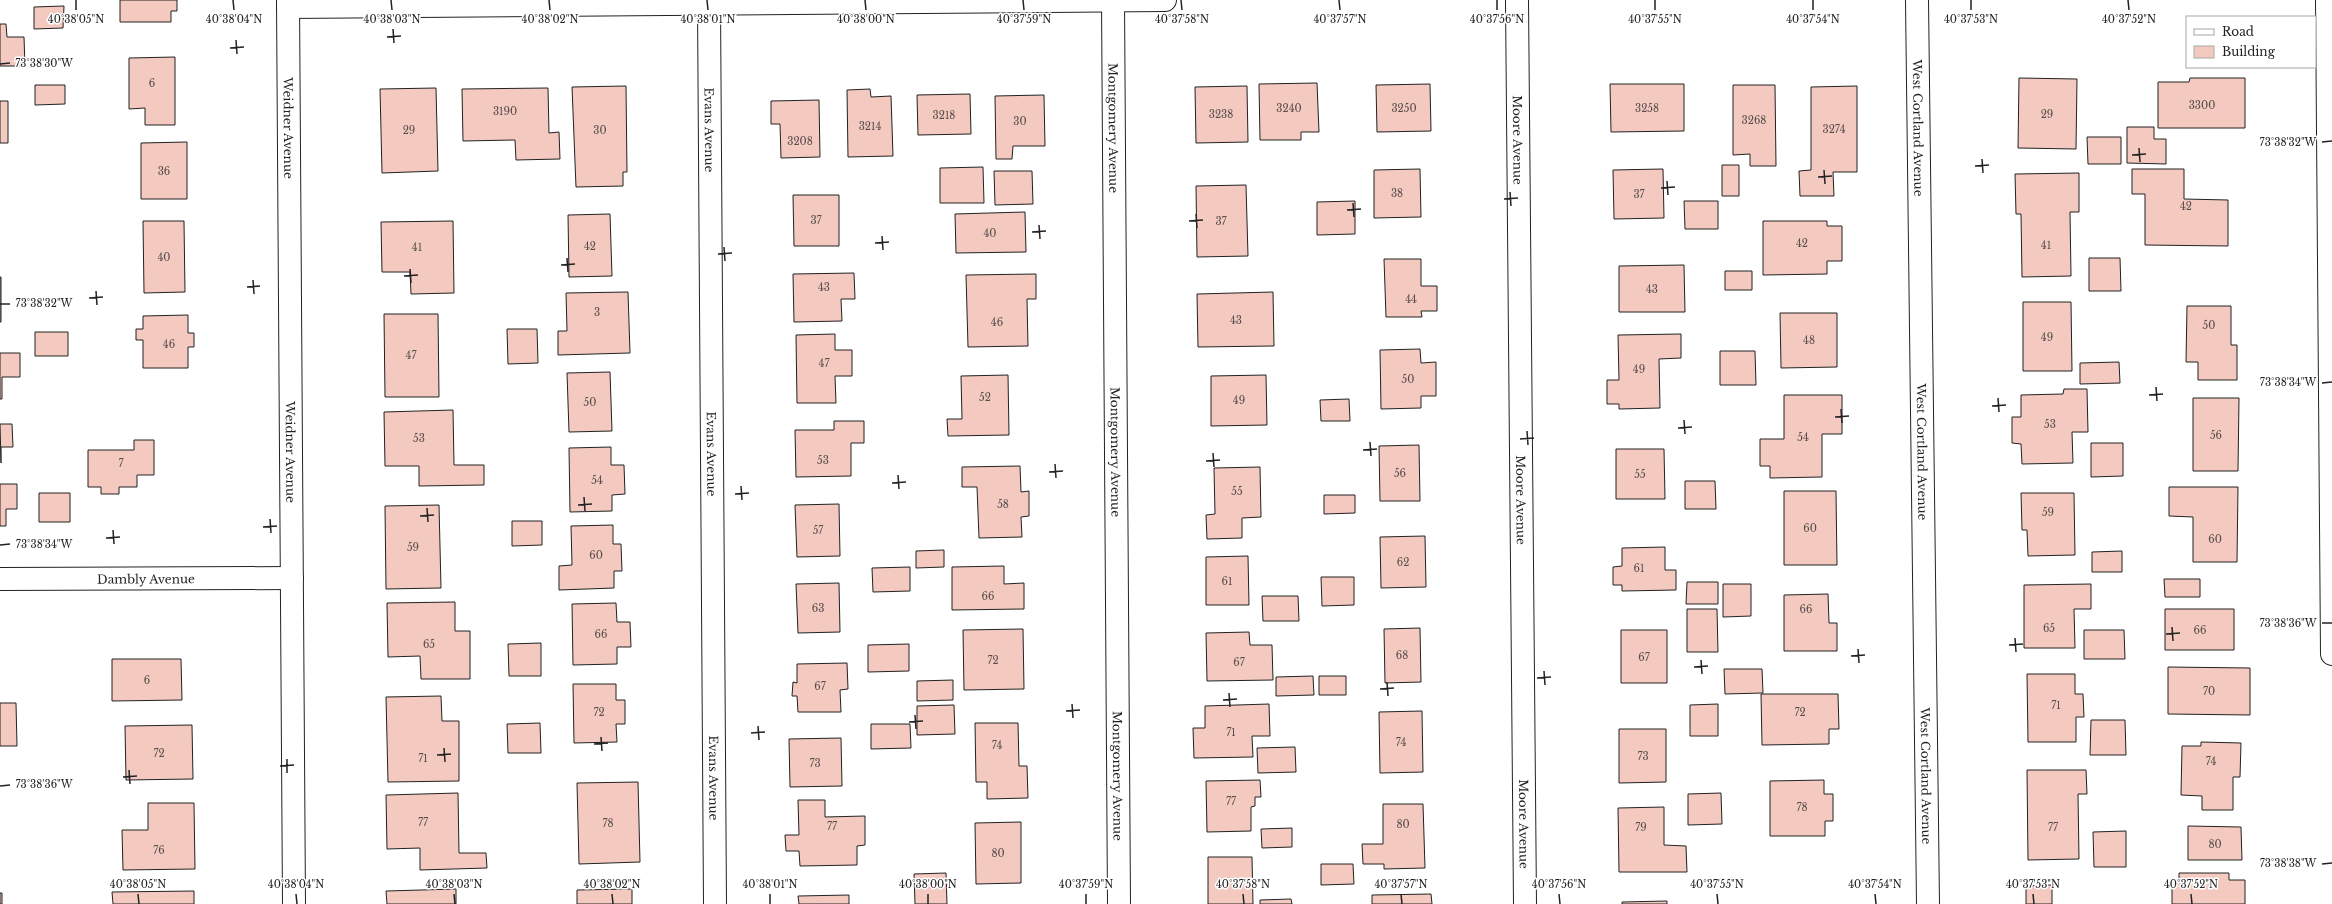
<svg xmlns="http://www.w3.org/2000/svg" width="2332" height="904" font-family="'Libre Baskerville',serif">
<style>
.building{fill:#f3c9c0;stroke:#222}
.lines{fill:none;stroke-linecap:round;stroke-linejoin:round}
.street-casing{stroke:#222;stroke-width:24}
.street{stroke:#fff;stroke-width:22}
.ticks{fill:none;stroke:#222;stroke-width:1.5}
.labels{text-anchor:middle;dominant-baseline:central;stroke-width:3;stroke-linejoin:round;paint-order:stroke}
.number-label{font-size:10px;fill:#564c4a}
.street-label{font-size:12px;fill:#222;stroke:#fff}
.ticks-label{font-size:10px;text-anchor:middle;fill:#222;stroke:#fff;stroke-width:3;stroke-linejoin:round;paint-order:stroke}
</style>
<rect width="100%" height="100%" fill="#fff"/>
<path class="building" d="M120,0H177V11H171V22H120Z
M64,6L63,28L34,29V7Z
M0,24H6L7,37H24L25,66H0Z
M175,57V125H145V108L129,109V58Z
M2019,78L2077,79L2076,149L2018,148Z
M2190,78H2245V128H2158V82H2189Z
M1317,83L1319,132H1301V140H1260L1259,84Z
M1430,84L1431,131L1377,132L1376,85Z
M1610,84H1684V131L1611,132Z
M35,85H65V104L35,105Z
M1733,85H1775L1776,166H1750V154L1733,155Z
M626,86L627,172H623V186L576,187L572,87Z
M1247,86L1248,142L1196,143L1195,87Z
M1857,86V172H1833L1834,196H1800L1799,171L1811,170V87Z
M436,88L438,171L382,173L380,89Z
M548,88L549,133L559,132L560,159L516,160L515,140L463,141L462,89Z
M870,89L871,97L891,96L893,156L848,157L847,90Z
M970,94L971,134L918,135L917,95Z
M1044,95L1045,146H1013L1012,159H996L995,96Z
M819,100L820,157L781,158L780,124H771V101Z
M0,101H8V143H0Z
M2127,127H2154V139H2166V164L2127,163Z
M2087,137H2121V164H2088Z
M187,142V199H141V143Z
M1722,165H1739V196H1722Z
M983,167L984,203H940V168Z
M1420,169L1421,217L1374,218V170Z
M1663,169L1664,218L1614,219L1613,170Z
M2132,169H2184V199L2228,200V246L2145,245V194H2132Z
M994,171H1032L1033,204L995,205Z
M2079,173V212H2070L2071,276L2022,277L2021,214H2016L2015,174Z
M1246,185L1248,256L1197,257L1196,186Z
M793,195H839V246H794Z
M1355,201V234L1317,235V202Z
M1684,201H1718V229H1685Z
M1025,212L1026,252L956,253L955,214Z
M610,214L612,276L569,277L568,215Z
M143,221H184L185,292L144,293Z
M453,221L454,293L411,294L410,272H382L381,222Z
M1763,221H1827V226H1842V261H1827V274L1763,275Z
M2089,258H2120L2121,291H2089Z
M1384,259H1421V286H1437V311H1421L1422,317H1386Z
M1684,265L1685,312H1619V266Z
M1725,271H1752V290H1725Z
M854,273L855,299H841L842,321L794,322L793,274Z
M1036,274V299H1027L1028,346L968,347L966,275Z
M0,277H1V322H0Z
M628,292L630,353L558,355V331H567L566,293Z
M1273,292L1274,346L1198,347L1197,294Z
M2023,302H2071L2072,371H2023Z
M2187,306H2231V345H2237V380H2198V362H2186Z
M1780,313H1837V367L1781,368Z
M384,314H438L439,397H385Z
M188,315V333H194V347H188V368H143V340H136V329H143V316Z
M507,329H537L538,363L508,364Z
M35,332H68V356H35Z
M835,334V350H852V376H835L836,403H797L796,335Z
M1681,334V358L1659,359L1660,408L1619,409V404H1607V380H1619L1618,335Z
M1420,349L1421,363L1436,362V396H1421V408L1381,409L1380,350Z
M1720,351H1755L1756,385H1720Z
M0,353H20V377H2V399H0Z
M2119,362L2120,383L2080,384V363Z
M610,372L612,431L569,432L567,373Z
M1008,375L1009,435L948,436L947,419H962L961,376Z
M1266,375L1267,425L1211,426V376Z
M2064,389H2087L2088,432H2072L2073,463L2022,464L2021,444L2012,443V417H2021V395L2063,394Z
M1784,395H1842V434H1822V477L1770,478V466H1760V439H1784Z
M2193,398H2239L2238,471H2193Z
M1349,399L1350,421H1321L1320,400Z
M453,410L454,465H484V485L419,486V466H385L384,412Z
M834,421H864V443H851V476L796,477L795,430H834Z
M0,424H12L13,447H1V463Z
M134,440H154V475H137V487H119V494H101V487H88V450H134Z
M2091,443H2123V476L2091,477Z
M1419,445L1420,501H1380L1379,446Z
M611,447V465H624L625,494L612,495V511L570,512L569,448Z
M1616,449H1664L1665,499H1616Z
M1020,466L1021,492L1029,491V516L1021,517L1022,537L979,538L977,487H962V467Z
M1260,467L1261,517L1242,518V538L1207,539L1206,515L1215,514L1214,468Z
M1685,481H1715L1716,509H1685Z
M0,484H17V509H6V526H0Z
M2169,487H2238L2237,562H2193V517L2169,516Z
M1784,491H1836L1837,565H1784Z
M39,493H70V522H39Z
M2021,493H2074L2075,555L2028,556L2027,530H2022Z
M1324,495H1355V513L1324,514Z
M839,504L840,556L797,557L795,505Z
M439,505L441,588L386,589L385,506Z
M512,521H542V545L512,546Z
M613,525V544H621L622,571H614V588L559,590V566L572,565L571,526Z
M1425,536L1426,587L1381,588L1380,537Z
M1665,547V570H1676V590L1622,591V585H1613V567L1622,566V548Z
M944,550V567L916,568V551Z
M2122,551V572H2092V552Z
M1248,556L1249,605H1206V557Z
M1004,566V584L1024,583V609L952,610V567Z
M910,567V591L873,592L872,568Z
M1321,577H1354V605L1322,606Z
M2164,579H2200V597H2165Z
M1687,582H1718V604H1686Z
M839,583L840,632L798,633L796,584Z
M1723,584H1751V616L1723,617Z
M2091,584V609H2074L2075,648H2024V585Z
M1828,594L1829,623H1837V651H1784V595Z
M1262,596H1298L1299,621H1263Z
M455,602V631H470V679H421L420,656L388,657L387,603Z
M616,603L617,622H630L631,647H617V664L573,665L572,604Z
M1687,609H1717L1718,652H1687Z
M2165,609H2234V650H2165Z
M1420,628L1421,682L1385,683L1384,629Z
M1023,629L1024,689L964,690L963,630Z
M1621,630H1667V683H1621Z
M2084,630H2124L2125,659H2084Z
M1249,632L1250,645H1272L1273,680L1207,681L1206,633Z
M541,643V676H509L508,644Z
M909,644V671L868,672V645Z
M112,659H181L182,700L112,701Z
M847,663L848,689L840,690L841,712H798L797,696H792L793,682L797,683V664Z
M2168,667L2250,668V715L2168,714Z
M1724,669H1762L1763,693L1725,694Z
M2027,674H2075V694H2083L2084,717H2076V742H2028Z
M1313,676L1314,695L1276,696V677Z
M1319,676H1346V695H1319Z
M953,680V700L917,701V681Z
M573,684H616V700H625V724H616L617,742L574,743Z
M1761,694H1838L1839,729H1829V744L1762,745Z
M441,696L442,721H459V781L388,782L386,697Z
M0,703H16L17,746H0Z
M1269,704L1270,736H1252L1253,757L1194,758L1193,728H1205V706Z
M1718,704V736H1690V705Z
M954,705L955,734L917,735V706Z
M1422,711L1423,772L1380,773L1379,712Z
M2091,720H2125L2126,755H2090Z
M540,723L541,753H508L507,724Z
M975,723H1018L1019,766H1027L1028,798L987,799V782H976Z
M871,724H910L911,748L871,749Z
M192,725L193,779L126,780L125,726Z
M1619,729H1666V782L1619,783Z
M841,738L842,786L790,787L789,739Z
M2201,742L2241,743L2240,777H2233V810H2202V796L2181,795L2182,746H2201Z
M1295,747L1296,772L1258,773L1257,748Z
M2027,770H2086L2087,794H2078L2079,859L2028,860Z
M1260,780L1261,797H1255V806L1251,807V831L1207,832L1206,781Z
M1824,780V794H1833V821H1825V836H1770V781Z
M638,782L640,862L579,864L577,783Z
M458,793L459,853H486L487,868L420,870V848L387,849L386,795Z
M1721,793L1722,824L1688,825V794Z
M798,800H825V817L865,816V845L857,846V865L800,866L799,851H786L785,835H799Z
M148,803H194L195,869L123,870L122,830H148Z
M1383,804H1423L1425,868L1384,869V864H1363L1362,844H1383Z
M1664,807V845L1686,846L1687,872H1619L1618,808Z
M1021,822V883L976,884L975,823Z
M2188,826L2241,827L2242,860H2188Z
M1292,828V847L1262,848L1261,829Z
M2126,831V867H2094L2093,832Z
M1208,857H1252L1253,904H1208Z
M1321,864H1353L1354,884L1321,885Z
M946,873L947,904H915L914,874Z
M2179,873H2229V880H2245V904H2172V879L2179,880Z
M2052,885V904H2026V886Z
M456,889V904H387L386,891Z
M632,889V904H577V890Z
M194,891V904H113L112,892Z
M0,893H2V904H0Z
M1431,894L1432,904H1372V895Z
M849,895V904H799L798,896Z
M1291,899L1292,904H1260V900Z
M1667,901V904H1622V902Z"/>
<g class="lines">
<g class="street-casing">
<g id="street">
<path id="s1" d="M288,0L294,904"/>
<path id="s2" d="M1113,0L1119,904"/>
<path id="s3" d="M1517,0L1525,904"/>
<path id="s4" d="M1917,0L1928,904"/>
<path d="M2327,0L2332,654"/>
<path id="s5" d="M709,4L715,904"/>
<path d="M288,7L1165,0"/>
<path id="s6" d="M0,579L292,578"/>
</g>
</g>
<use href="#street" class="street"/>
</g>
<path class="ticks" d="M76,0V10M233,0L234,10M391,0L392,10M549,0L550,10M707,0L708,10M865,0L866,10M1023,0L1024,10M1181,0L1182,10M1339,0L1340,10M1497,0V10M1655,0V10M1813,0V10M1971,0V10M2128,0L2129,10M393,29L394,43M387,37L401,36M236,40L237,54M230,48L244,47M0,64L10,63M2322,142L2332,141M2139,148L2140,162M2132,155L2146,154M1982,159L1983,173M1975,166L1989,165M1824,170L1825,184M1818,177L1832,176M1667,181L1668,195M1661,188L1675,187M1510,192L1511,206M1504,199L1518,198M1353,203L1354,217M1347,210L1361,209M1196,214L1197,228M1189,221L1203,220M1039,225L1040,239M1032,232L1046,231M882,236L883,250M875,243L889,242M724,247L725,261M718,254L732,253M567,258L568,272M561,265L575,264M410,269L411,283M404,276L418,275M253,280L254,294M247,287L260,286M96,291L97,305M89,298L103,297M0,304H10M2322,383L2332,382M2156,387L2157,401M2149,395L2163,394M1998,398L1999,412M1992,406L2006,405M1841,409L1842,423M1835,417L1849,416M1684,420L1685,434M1678,428L1692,427M1527,431L1528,445M1520,439L1534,438M1370,442L1371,456M1363,450L1377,449M1213,453L1214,467M1206,461L1220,460M1055,464L1056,478M1049,472L1063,471M898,475L899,489M892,483L906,482M741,486L742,500M735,494L749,493M584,497L585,511M578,505L592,504M427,508L428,522M420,516L434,515M270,519L271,533M263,527L277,526M113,530L114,544M106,538L120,537M0,545L10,544M2322,623H2332M2172,627L2173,641M2166,634L2180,633M2015,638L2016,652M2009,645L2023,644M1858,649L1859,663M1851,656L1865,655M1701,660L1702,674M1694,667L1708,666M1544,671L1545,685M1537,678L1551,677M1387,682L1388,696M1380,689L1394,688M1229,693L1230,707M1223,700L1237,699M1072,704L1073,718M1066,711L1080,710M915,715L916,729M909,722L923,721M758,726L759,740M751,733L765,732M601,737L602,751M594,744L608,743M444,748L445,762M437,755L451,754M287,759V773M280,766L294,765M129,770L130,784M123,777L137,776M0,786L10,785M2322,864L2332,863M138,894L139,904M296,894L297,904M454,894L455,904M612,894L613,904M770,894V904M928,894V904M1086,894V904M1243,894L1244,904M1401,894L1402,904M1559,894L1560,904M1717,894L1718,904M1875,894L1876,904M2033,894L2034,904M2191,894L2192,904"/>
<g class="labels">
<g class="number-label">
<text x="152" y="83">6</text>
<text x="2202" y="105">3300</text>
<text x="1289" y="108">3240</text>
<text x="1404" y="108">3250</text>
<text x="1647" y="108">3258</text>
<text x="505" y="111">3190</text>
<text x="1221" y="114">3238</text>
<text x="2047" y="114">29</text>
<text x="944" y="115">3218</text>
<text x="1754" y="120">3268</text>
<text x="1020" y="121">30</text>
<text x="870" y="126">3214</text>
<text x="1834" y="129">3274</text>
<text x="409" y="130">29</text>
<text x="600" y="130">30</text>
<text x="800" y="141">3208</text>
<text x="164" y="171">36</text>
<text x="1397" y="193">38</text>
<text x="1639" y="194">37</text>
<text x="2186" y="206">42</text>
<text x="816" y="220">37</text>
<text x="1221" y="221">37</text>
<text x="990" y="233">40</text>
<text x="1802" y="243">42</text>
<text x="2046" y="245">41</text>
<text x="590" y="246">42</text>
<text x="417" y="247">41</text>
<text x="164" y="257">40</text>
<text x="824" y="287">43</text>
<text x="1652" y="289">43</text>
<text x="1411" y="299">44</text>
<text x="597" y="312">3</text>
<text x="1236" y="320">43</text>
<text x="997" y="322">46</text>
<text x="2209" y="325">50</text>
<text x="2047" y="337">49</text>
<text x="1809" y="340">48</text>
<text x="169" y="344">46</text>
<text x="411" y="355">47</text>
<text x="824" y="363">47</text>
<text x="1639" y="369">49</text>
<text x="1408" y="379">50</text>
<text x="985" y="397">52</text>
<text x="1239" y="400">49</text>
<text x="590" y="402">50</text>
<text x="2050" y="424">53</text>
<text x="2216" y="435">56</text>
<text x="1803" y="437">54</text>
<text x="419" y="438">53</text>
<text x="823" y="460">53</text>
<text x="121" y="463">7</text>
<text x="1400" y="473">56</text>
<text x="1640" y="474">55</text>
<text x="597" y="480">54</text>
<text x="1237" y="491">55</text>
<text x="1003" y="504">58</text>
<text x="2048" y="512">59</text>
<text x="1810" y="528">60</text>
<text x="818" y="530">57</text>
<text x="2215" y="539">60</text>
<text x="413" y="547">59</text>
<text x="596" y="555">60</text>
<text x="1403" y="562">62</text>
<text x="1639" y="568">61</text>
<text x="1227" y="581">61</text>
<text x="988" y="596">66</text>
<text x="818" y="608">63</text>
<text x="1806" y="609">66</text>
<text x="2049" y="628">65</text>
<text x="2200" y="630">66</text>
<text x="601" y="634">66</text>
<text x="429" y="644">65</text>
<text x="1402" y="655">68</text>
<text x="1644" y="657">67</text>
<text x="993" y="660">72</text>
<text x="1239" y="662">67</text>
<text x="147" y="680">6</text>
<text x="820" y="686">67</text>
<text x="2209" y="691">70</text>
<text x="2056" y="705">71</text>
<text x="599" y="712">72</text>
<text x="1800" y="712">72</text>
<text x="1231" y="732">71</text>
<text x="1401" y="742">74</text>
<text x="997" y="745">74</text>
<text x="159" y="753">72</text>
<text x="1643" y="756">73</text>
<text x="423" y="758">71</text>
<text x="2211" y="761">74</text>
<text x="815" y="763">73</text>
<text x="1231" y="801">77</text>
<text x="1802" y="807">78</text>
<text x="423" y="822">77</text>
<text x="608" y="823">78</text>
<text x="1403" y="824">80</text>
<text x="832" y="826">77</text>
<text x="1641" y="827">79</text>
<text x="2053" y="827">77</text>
<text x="2215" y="844">80</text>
<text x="159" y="850">76</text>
<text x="998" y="853">80</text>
</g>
<g class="street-label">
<text stroke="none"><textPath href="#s1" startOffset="128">Weidner Avenue</textPath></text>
<text stroke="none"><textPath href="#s2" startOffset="128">Montgomery Avenue</textPath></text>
<text stroke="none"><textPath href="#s4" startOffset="128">West Cortland Avenue</textPath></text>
<text stroke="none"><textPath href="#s5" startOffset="126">Evans Avenue</textPath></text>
<text stroke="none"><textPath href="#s3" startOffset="140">Moore Avenue</textPath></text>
<text stroke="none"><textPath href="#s1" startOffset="452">Weidner Avenue</textPath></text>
<text stroke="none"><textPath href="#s2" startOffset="452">Montgomery Avenue</textPath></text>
<text stroke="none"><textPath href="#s4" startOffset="452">West Cortland Avenue</textPath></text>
<text stroke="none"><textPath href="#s5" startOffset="450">Evans Avenue</textPath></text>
<text stroke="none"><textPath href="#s3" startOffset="500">Moore Avenue</textPath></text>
<text stroke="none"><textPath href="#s6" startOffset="146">Dambly Avenue</textPath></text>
<text stroke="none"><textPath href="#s2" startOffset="776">Montgomery Avenue</textPath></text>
<text stroke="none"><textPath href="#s4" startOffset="776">West Cortland Avenue</textPath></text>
<text stroke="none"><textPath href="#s5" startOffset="774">Evans Avenue</textPath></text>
<text stroke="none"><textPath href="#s3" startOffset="824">Moore Avenue</textPath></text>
</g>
</g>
<g class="ticks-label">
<text x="76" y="23">40°38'05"N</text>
<text x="234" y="23">40°38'04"N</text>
<text x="392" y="23">40°38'03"N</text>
<text x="550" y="23">40°38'02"N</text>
<text x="708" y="23">40°38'01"N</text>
<text x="866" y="23">40°38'00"N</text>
<text x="1024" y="23">40°37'59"N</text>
<text x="1182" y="23">40°37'58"N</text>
<text x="1340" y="23">40°37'57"N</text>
<text x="1497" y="23">40°37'56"N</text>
<text x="1655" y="23">40°37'55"N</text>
<text x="1813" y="23">40°37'54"N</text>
<text x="1971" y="23">40°37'53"N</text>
<text x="2129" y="23">40°37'52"N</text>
<text x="44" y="67">73°38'30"W</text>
<text x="2288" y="146">73°38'32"W</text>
<text x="44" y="307">73°38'32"W</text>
<text x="2288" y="386">73°38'34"W</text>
<text x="44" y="548">73°38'34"W</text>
<text x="2288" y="627">73°38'36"W</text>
<text x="44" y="788">73°38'36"W</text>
<text x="2288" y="867">73°38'38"W</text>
<text x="138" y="888">40°38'05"N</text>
<text x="296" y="888">40°38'04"N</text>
<text x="454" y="888">40°38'03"N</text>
<text x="612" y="888">40°38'02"N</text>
<text x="770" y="888">40°38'01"N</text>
<text x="928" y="888">40°38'00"N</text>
<text x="1086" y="888">40°37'59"N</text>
<text x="1243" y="888">40°37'58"N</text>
<text x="1401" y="888">40°37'57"N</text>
<text x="1559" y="888">40°37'56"N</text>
<text x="1717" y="888">40°37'55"N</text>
<text x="1875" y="888">40°37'54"N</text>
<text x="2033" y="888">40°37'53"N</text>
<text x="2191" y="888">40°37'52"N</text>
</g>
<rect x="2186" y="16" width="130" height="52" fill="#ffffff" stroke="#a7a7a7"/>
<rect x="2194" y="29" width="20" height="6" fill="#ffffff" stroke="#a7a7a7"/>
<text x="2222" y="36" font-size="12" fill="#222222">Road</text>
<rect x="2194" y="46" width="20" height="12" fill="#f3c9c0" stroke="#a7a7a7"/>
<text x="2222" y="56" font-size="12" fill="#222222">Building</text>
</svg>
